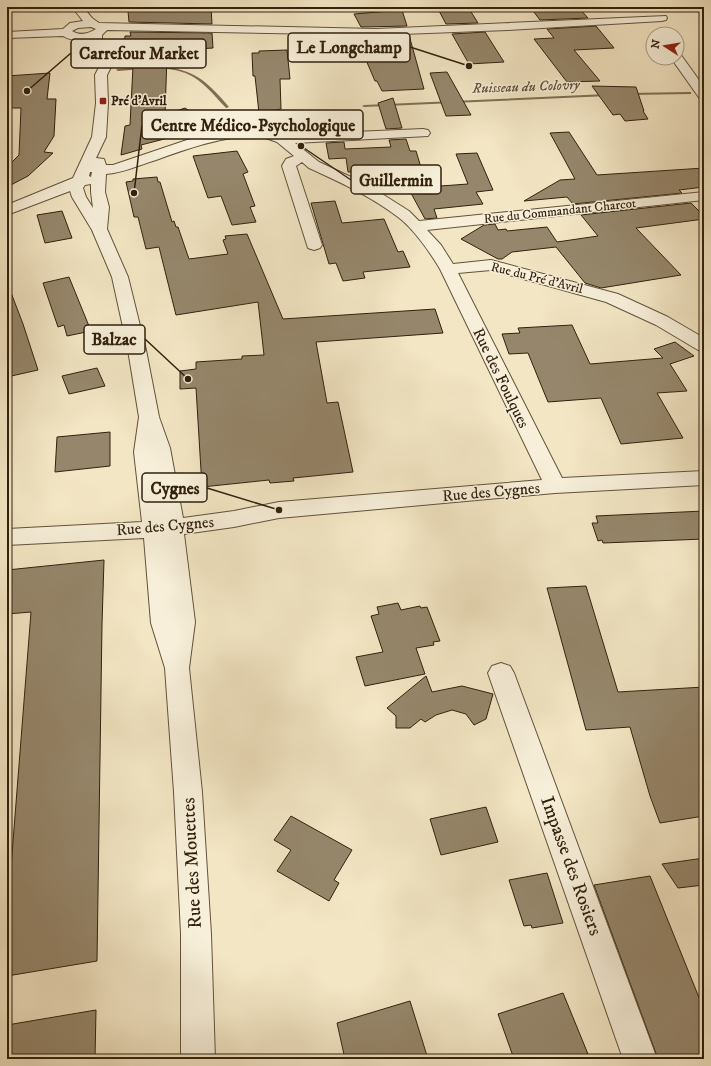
<svg xmlns="http://www.w3.org/2000/svg" width="711" height="1066" font-family="'IM FELL DW Pica',serif">
<style>
.lines{fill:none;stroke-linecap:round;stroke-linejoin:round}
.stream{fill:#7e6f56;fill-rule:evenodd}
.building{fill:#96876c;stroke:#31210d}
.minor-casing{stroke:#62523b;stroke-width:2}
.minor{fill:#f7efd9;fill-rule:evenodd}
.poi-dot{fill:#8f2418;stroke:#f7efd9;stroke-width:1.5}
.labels{text-anchor:middle;dominant-baseline:central;stroke-width:3;stroke-linejoin:round;paint-order:stroke}
.far-poi-label{font-size:13px;font-weight:bold;fill:#31210d;stroke:#f7efd9;text-anchor:start}
.far-street-label{font-size:13px;fill:#31210d;stroke:#f7efd9}
.far-water-label{font-size:14px;font-style:italic;fill:#5e4e37;stroke:#f7efd9}
.street-label{font-size:16px;fill:#31210d;stroke:#f7efd9}
.near-street-label{font-size:19px;fill:#31210d;stroke:#f7efd9}
.leader{fill:none;stroke:#31210d;stroke-width:1.5}
.callout-dot{fill:#31210d;stroke:#f7efd9;stroke-width:1.5}
.callout{fill:#f7efd9;stroke:#31210d;stroke-width:1.5}
.callout-label{font-size:17px;text-anchor:middle;font-weight:bold;fill:#31210d}
</style>
<rect width="100%" height="100%" fill="#f3e6c4"/>
<filter id="stains"><feTurbulence type="fractalNoise" baseFrequency=".005" numOctaves="4"/><feColorMatrix values="0 0 0 0 .2 0 0 0 0 .09 0 0 0 0 .02 0 0 0 .5 -.17"/></filter>
<radialGradient id="worn" r=".72"><stop offset=".6" stop-color="#630" stop-opacity="0"/><stop offset="1" stop-color="#630" stop-opacity=".3"/></radialGradient>
<g class="lines">
<path class="stream" d="M158,66C194,69 206,80 229,107L226,108C213,94 200,77 182,72C174,69 165,69 157,68L156,67Z
M142,67H143V69L118,71L116,70L118,69Z
M690,92H691V94L629,95L627,94L629,93Z
M607,94L609,95L608,96L364,107L362,106L364,105Z"/>
</g>
<path class="building" d="M181,7H211L212,24L129,22L128,11Z
M437,7H468L478,23L446,24Z
M530,7H578L588,18L540,20Z
M402,10L407,26L361,27L354,14Z
M596,26L614,48L574,50L600,81L567,82L534,39L554,38L547,29Z
M130,32L212,33L213,48L179,50V54L167,55L165,115L185,108L214,127L172,135V137L141,145L142,149L121,155L125,126L130,125L133,66L122,67L125,36H131Z
M485,32L504,62L469,64L452,34Z
M409,35L424,89L382,91L377,81H375L357,39H368L366,36Z
M287,50L290,79H280L281,109L259,113L255,76H253L252,53H259V51Z
M447,72L471,115L446,116L430,73Z
M50,73L47,99H56L54,136L44,152L53,153L28,176L7,187V167L19,155L21,108H7V76Z
M592,86L636,87L644,111H643L648,119L625,121L620,114L613,115Z
M393,98L402,128L386,129L378,103Z
M569,132L597,175L704,168V187L679,190L682,193L573,204L567,197L524,201L560,180L575,179L550,133Z
M406,139L410,151H416L427,187L468,184L456,154L477,153L493,190L476,192L483,204L434,209L437,218L425,219L405,182L377,184L372,171L348,172L346,158L329,159L326,143L344,142L345,149L391,147L389,140Z
M237,151L248,172L243,174L255,206L250,207L256,222L232,225L221,196L208,198L193,156Z
M157,177L158,182H160L172,222L174,221L176,227H178L189,259L228,254L223,240L226,239L225,236L247,234L283,319L435,309L443,333L316,342L327,403L338,402L353,472L293,478L294,481L270,483L269,480L202,487L196,388L180,389V371L196,369V362L242,359V356L264,355L258,302L176,315L159,247L146,249L138,217H134L126,182L133,181V179Z
M335,201L342,223L384,219L398,252L403,251L410,267L363,272L365,278L343,281L336,263L329,264L311,203Z
M691,203L704,216V219L636,228L681,275L601,288L585,283L556,247L512,252L502,259H498L461,239L484,225L495,224L498,230L506,229L507,231L547,227L557,242L598,236L581,215Z
M62,211L72,238L45,243L37,215Z
M69,277L91,331L67,336L64,325L58,327L43,283Z
M7,290H10L23,324L38,370L7,377Z
M572,325L590,364L663,358L654,349L675,342L694,356L670,364L687,391L657,393L683,438L621,444L601,398L548,402L528,353L509,354L502,334L520,333L518,328Z
M97,368L105,386L69,394L62,376Z
M110,432V466L55,472L57,437Z
M704,511V539L603,543L602,540L598,541L592,523H598L596,516Z
M104,560L102,624L97,961L7,976V918L31,612L7,614V570Z
M586,586L618,692L704,687V816L660,823L650,796L630,727L586,730L547,588Z
M398,603L401,610L420,606L421,608L427,607L440,641L433,642L434,645L416,648L425,674L365,686L356,657L383,652L371,616L379,614L377,607Z
M426,676L432,692L462,686L493,694L486,719L474,725L466,714L452,710L436,715L425,722L421,719L410,728H396V716L387,708Z
M486,807L498,842L441,855L430,819Z
M291,816L352,850L334,880L339,883L329,901L277,871L291,850L274,840Z
M704,858V885L678,888L662,864Z
M547,873L563,923L532,928L531,925L524,926L509,880Z
M650,876L704,1010V1059H658L594,885Z
M563,993L590,1059H514L498,1014Z
M410,1001L428,1059H345L337,1023Z
M96,1010L95,1059H7V1025Z"/>
<g class="lines">
<g class="minor-casing">
<path id="minor" d="M72,7H83L92,18L99,23L376,29L666,16L667,18L666,20L662,21L508,30L376,35L107,30L102,35V41L112,65L107,75L108,103L106,137L96,158L104,159L106,165H113L187,140L235,128L257,127L284,135L423,129L428,130L430,133L428,136L295,143L319,162L368,185L409,211L419,221L704,192V200L427,230L441,245L453,264L491,260L618,294L668,317L704,338V351L698,350L656,325L606,302L491,270L458,273L562,478L704,471V485L555,493L279,518L234,527L184,534L195,622L189,668L202,792L211,934L215,1059H181V934L174,792L165,668L151,623L144,538L7,545V529L142,522L134,452L139,417L128,350L112,277L92,230L72,197L70,191L7,215V205L73,178L92,137L96,103L95,75L100,65L90,40C81,41 71,41 63,36L7,38V32L63,29L70,23L83,21ZM91,27L96,29C88,34 80,36 72,31L78,28ZM257,135L277,142L294,156L286,159L282,166L308,248L314,250L320,248L322,245L296,166L302,162L309,168C339,182 371,196 398,217C413,228 430,252 440,269L542,480L279,502L234,511L183,518L170,448L159,417L146,350L128,277L107,229L109,207L105,192L106,174C123,173 139,165 156,160C189,148 221,137 257,135ZM90,172H92L91,177L89,176ZM91,184V192L93,208L86,197L83,188L85,185Z
M677,54L681,55L704,87V100L700,99L671,58H677Z
M501,663L510,666L514,673L657,1059H623L488,673L492,666Z"/>
</g>
<use href="#minor" class="minor"/>
</g>
<rect class="poi-dot" x="99" y="97" width="8" height="8" rx="2"/>
<g class="labels">
<g class="far-poi-label">
<text x="111" y="101">Pré d'Avril</text>
</g>
<g class="far-street-label">
<text transform="translate(560 211) rotate(-6)">Rue du Commandant Charcot</text>
<text transform="translate(537 278) rotate(14)">Rue du Pré d'Avril</text>
</g>
<g class="far-water-label">
<text transform="translate(526 87) rotate(-2)">Ruisseau du Colovry</text>
</g>
<g class="street-label">
<text transform="translate(501 378) rotate(64)">Rue des Foulques</text>
<text transform="translate(491 492) rotate(-5)">Rue des Cygnes</text>
<text transform="translate(165 526) rotate(-5)">Rue des Cygnes</text>
</g>
<g class="near-street-label">
<text transform="translate(192 863) rotate(-93)">Rue des Mouettes</text>
<text transform="translate(571 866) rotate(70)">Impasse des Rosiers</text>
</g>
</g>
<path class="leader" d="M469 66L410 47M27 91L71 53M134 193L142 125M301 146L351 180M188 379L145 339M279 510L207 488"/>
<g class="callout-dot">
<circle cx="469" cy="66" r="4"/>
<circle cx="27" cy="91" r="4"/>
<circle cx="134" cy="193" r="4"/>
<circle cx="301" cy="146" r="4"/>
<circle cx="188" cy="379" r="4"/>
<circle cx="279" cy="510" r="4"/>
</g>
<g class="callout">
<rect x="288" y="33" width="122" height="29" rx="4"/>
<rect x="71" y="39" width="135" height="29" rx="4"/>
<rect x="142" y="110" width="221" height="29" rx="4"/>
<rect x="351" y="165" width="90" height="29" rx="4"/>
<rect x="84" y="325" width="61" height="29" rx="4"/>
<rect x="142" y="473" width="65" height="29" rx="4"/>
</g>
<g class="callout-label">
<text x="349" y="53">Le Longchamp</text>
<text x="139" y="59">Carrefour Market</text>
<text x="253" y="131">Centre Médico-Psychologique</text>
<text x="396" y="186">Guillermin</text>
<text x="114" y="345">Balzac</text>
<text x="175" y="494">Cygnes</text>
</g>
<rect width="711" height="1066" fill="none" stroke="#f3e6c4" stroke-width="24"/>
<rect x="8" y="8" width="695" height="1050" fill="none" stroke="#31210d" stroke-width="2"/>
<rect x="12" y="12" width="687" height="1042" fill="none" stroke="#31210d"/>
<g transform="translate(665 46) rotate(282)"><circle r="19" fill="#f7efd9" stroke="#a89d87"/>
<path d="M0-3L7 15L0 10L-7 15Z" fill="#8f2418"/>
<text y="-6" font-size="11" font-weight="bold" text-anchor="middle" fill="#31210d">N</text>
</g>
<rect width="100%" height="100%" filter="url(#stains)"/>
<rect width="100%" height="100%" fill="url(#worn)"/>
</svg>
